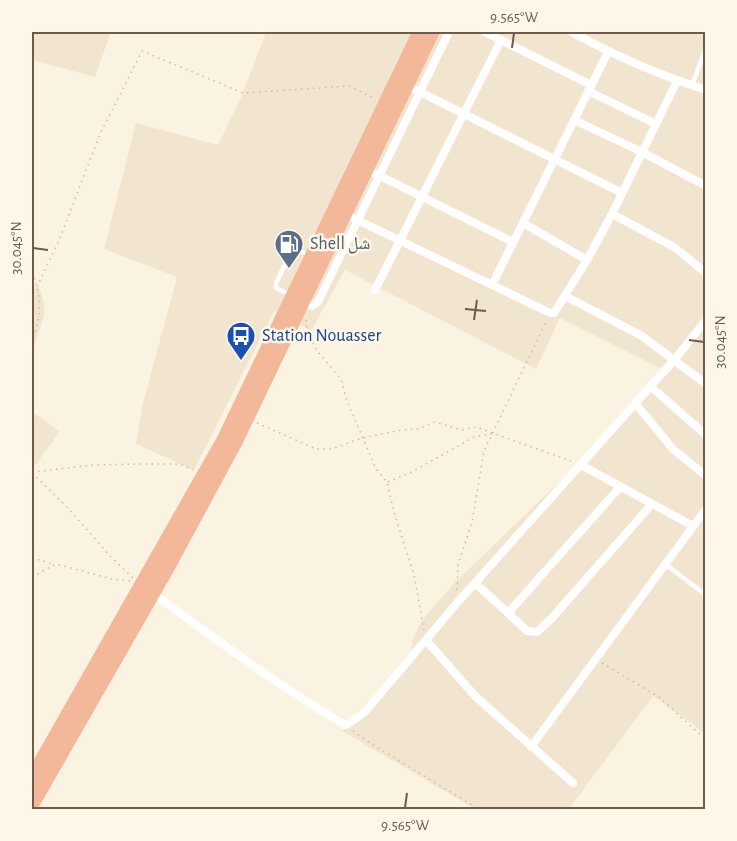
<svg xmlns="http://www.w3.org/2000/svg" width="737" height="841" font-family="'Alegreya Sans','Noto Naskh Arabic',sans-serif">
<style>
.residential{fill:#f2e5d0}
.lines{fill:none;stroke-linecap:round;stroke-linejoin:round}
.path{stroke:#d3b69e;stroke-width:1.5;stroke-dasharray:1.5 4.5;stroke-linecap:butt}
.lane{stroke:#fff;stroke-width:4.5}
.street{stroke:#fff;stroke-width:8}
.highway{stroke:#f3b79a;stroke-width:15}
.ticks{fill:none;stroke:#705a49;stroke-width:2}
.labels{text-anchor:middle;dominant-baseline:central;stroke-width:5;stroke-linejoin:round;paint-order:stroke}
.service-label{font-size:18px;fill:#4e5e75;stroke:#fef7e7;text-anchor:start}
.transit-label{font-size:18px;fill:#164399;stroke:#fef7e7;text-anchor:start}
.neatline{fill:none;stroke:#705a49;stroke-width:2}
.ticks-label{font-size:15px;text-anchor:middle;fill:#705a49}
</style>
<rect width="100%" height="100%" fill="#fbf3e1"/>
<path class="residential" d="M32,32H111L95,77L32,60Z
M266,32H705V736L694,725L653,696L569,809L472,810V807L342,731L410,661L412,641L421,622L455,582L577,465L666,371L560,318L536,369L345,270L311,331L274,311L194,470L136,444L143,403L177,277L104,249L136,123L218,145L241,98Z
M32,287L40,289L44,303V316L32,352Z
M32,412L60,431L32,470Z"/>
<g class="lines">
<path class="path" d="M32,272C41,296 43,314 32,339
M37,287L60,238L100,134L142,51L243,93L349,86L376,99
M306,320L307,331L317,351L341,379L347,401L376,469L387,482L394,512L414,575L424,630
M257,423L316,449H332L362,438L401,430L418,429L435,422L461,430L476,427L571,461
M32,472L93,465L140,464H180L193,470
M32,473L66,506L110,556L133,578
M388,482L412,472L474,437L492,434
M32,558L54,564
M32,577L56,564L112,579L131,581
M457,590L458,565L472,522L484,451L546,322
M602,663L659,697L706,740
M353,731L367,741L480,810"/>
<path class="lane" d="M692,85L706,48
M292,296L276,288V283L292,250L296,249L309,255
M665,564L706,595"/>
<path class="street" d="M485,32L591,85
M572,32C615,56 659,75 706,90
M416,90L622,193
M588,91L656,124
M574,120L642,152L706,186
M374,173L513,242
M343,213L550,313H554L587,260L612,214L677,81
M612,214L674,247L706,273
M523,223L587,260
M492,285L608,52
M375,290L501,40
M565,296L642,336L706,384
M302,301L311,306L318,302L449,32
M650,386L706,435
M635,403L673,449L706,476
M581,465L693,526
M620,487L508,613L527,631L537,632L552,618L652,504
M475,583L508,613
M153,593C216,640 278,685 345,725L348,724L365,712L457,603L675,359L706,320
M426,640L475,696L573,783
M531,747L706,509"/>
<path class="highway" d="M32,778L224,440L420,32
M32,804L167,568L235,442L432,32"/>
</g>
<path class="ticks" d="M512,48L514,33M33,248L48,250M465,309L486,311M474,320L477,300M689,340L704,342M405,808L407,793"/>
<defs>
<g id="fuel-pin" transform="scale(1.5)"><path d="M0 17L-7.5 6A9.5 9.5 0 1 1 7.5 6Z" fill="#5c6f8a" stroke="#fef7e7"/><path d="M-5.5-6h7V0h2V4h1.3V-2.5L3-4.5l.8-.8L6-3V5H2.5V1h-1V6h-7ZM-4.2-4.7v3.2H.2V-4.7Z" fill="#fff"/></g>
<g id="bus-pin" transform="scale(1.5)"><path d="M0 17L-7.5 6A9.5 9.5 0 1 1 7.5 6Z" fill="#1a4fb4" stroke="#fef7e7"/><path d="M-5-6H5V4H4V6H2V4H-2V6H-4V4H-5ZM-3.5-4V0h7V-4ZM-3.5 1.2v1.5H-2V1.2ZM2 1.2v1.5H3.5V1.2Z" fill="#fff"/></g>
</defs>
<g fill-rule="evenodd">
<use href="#fuel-pin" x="289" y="244"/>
<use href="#bus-pin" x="241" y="336"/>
</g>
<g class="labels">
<g class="service-label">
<text x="310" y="244">Shell شل</text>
</g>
<g class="transit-label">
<text x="262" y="336">Station Nouasser</text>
</g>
</g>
<rect width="737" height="841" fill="none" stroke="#fef7e7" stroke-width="66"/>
<rect x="33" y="33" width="671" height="775" class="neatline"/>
<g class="ticks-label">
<text x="514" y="22">9.565°W</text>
<text transform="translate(16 248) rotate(-90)" y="5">30.045°N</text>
<text transform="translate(720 342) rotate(-90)" y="5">30.045°N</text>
<text x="405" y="830">9.565°W</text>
</g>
</svg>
